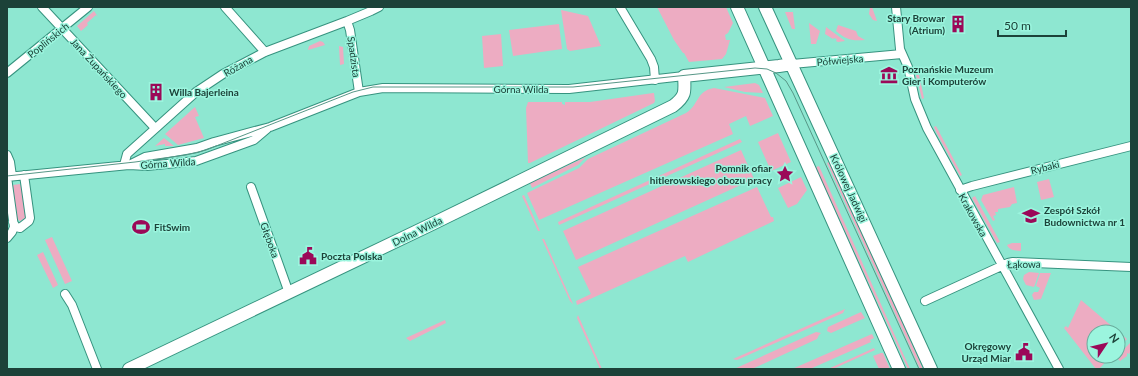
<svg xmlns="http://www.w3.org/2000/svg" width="1138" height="376" font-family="Lato,sans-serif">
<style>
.green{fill:#edacc2}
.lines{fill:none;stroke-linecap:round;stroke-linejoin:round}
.street-casing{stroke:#36937f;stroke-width:10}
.secondary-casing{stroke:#36937f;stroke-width:14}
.street{stroke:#fff;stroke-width:8}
.secondary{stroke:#fff;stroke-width:12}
.tram{stroke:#579787;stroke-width:1}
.labels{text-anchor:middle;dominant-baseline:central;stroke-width:3;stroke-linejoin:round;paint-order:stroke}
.poi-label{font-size:10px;font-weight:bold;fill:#1c4239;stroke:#9bf5de;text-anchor:start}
.street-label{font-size:10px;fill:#1c4239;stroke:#9bf5de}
</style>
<rect width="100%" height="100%" fill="#8ee7d1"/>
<path class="green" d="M657,7H726L733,23L728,33L725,35L726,40H730L726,54L722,59L689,62L684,53H683L674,40Z
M870,7H872L877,21L873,20L869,14Z
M561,10L588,16L601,46L570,51L567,49Z
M94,11L98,17L96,15L87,23L88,25L81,31L77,26Z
M785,12H793L795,29H792Z
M809,23L820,31L816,44H811Z
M559,24L562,49L513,56L509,30Z
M838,25L856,31L858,36L865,40C851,41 847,40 836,31Z
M826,27L845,41L838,42L836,41L837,39L834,38L833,39L825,34Z
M501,34L503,66L484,68L482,36Z
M320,41L323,42L325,45L308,50L309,46Z
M339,46L343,47L344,64L340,65Z
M916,75H919L924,98L922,99Z
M755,83L759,85L763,93L745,92L724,87Z
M714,88L765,98L773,116L750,126L746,116L729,124L733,134L539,220L527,193L579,168L588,159L686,113C699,105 696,91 714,88Z
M653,93H654L655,101L654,103L530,163H528L526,108L528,102H562V104L565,105V102H590Z
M195,107L199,116L195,117L204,138L178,145L165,134Z
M936,126L962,175L960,176L936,132L934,127Z
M778,133L791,162L771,171L758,142Z
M164,138L174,146H165V144L155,146Z
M740,139L742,142L559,225L558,222Z
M741,150L754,179L576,260L563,231Z
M586,157L578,165L532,188L530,183Z
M831,161L841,186L923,369H920L838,187L827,163Z
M819,166L910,369H908L830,198L814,168Z
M801,177L807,190L797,204L788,208L778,188Z
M1049,179L1054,197L1041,200L1037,182Z
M20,184L22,190L26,217L25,218L20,221L16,218V212H17L15,209L13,185Z
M757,187L771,217H773L774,221L688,262L685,256L577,305L576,301L591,294L578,267Z
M1014,187L1017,203L1012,204L1010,207L998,209V212H995L996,215L993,216L995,220L993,221L981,200L983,195Z
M524,195L540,231H538L522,196Z
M975,196L1000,242L997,243L972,198Z
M52,237L72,281L65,284L45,240Z
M542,239H544L573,304L570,301Z
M1012,243H1021V251C1015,250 1010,251 1007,245Z
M43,252L58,285L53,288L37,255Z
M1029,272L1039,273L1034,287L1026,285L1023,279L1024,275Z
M1040,273H1051L1041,299L1034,300L1032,295L1034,292H1038L1040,288L1036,286Z
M1081,300L1127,339L1118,348V332H1094V356H1111L1099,369H1096L1064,328L1066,326L1068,328Z
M845,309L843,313L737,360L733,359Z
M861,312L865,318L831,333L827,331L828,327Z
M578,315L602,369H600L577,318Z
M445,320L446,323L410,341L406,338Z
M816,332L821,333L819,335L817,339L752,369H734Z
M872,334L874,338L870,340L871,342L810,369H792Z
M1131,342L1130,352L1129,354L1127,353V356L1120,361L1116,357Z
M874,348L875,350L833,369H828Z
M881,353H883L890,369H879L873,356Z"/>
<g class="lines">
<g class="street-casing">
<path id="street" d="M42,7L155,128
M225,7L265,52
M620,7L651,59L654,67L655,80
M896,7L900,49L908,67L915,99L927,128L1059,369
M347,21L350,30L359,92
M792,64L902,54
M7,73L88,7
M7,155L10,162L12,176
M124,165L127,154L196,92L223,74L265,52L347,21L371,11L379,7
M129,165L145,157L197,148L214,142L270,127L359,92L383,88L569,89L684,76
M7,177L129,165L147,166L196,161L254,140L267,129
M251,187L289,293
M960,190L972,186L1131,146
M13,222L16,227L20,228L29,221L30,218L24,175
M7,238L12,232L14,227L7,177
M65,294L72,305L97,369
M925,301L1008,263L1013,262L1131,267"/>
</g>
<g class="secondary-casing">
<path id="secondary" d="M737,7L899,369
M765,7L931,369
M129,369L432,224L673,106C686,96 685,92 684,76L779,66L792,64"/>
</g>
<use href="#street" class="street"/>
<use href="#secondary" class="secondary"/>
<path class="tram" d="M7,176L135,162L186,155L206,150L353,92L373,87H573L755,68L767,69L776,73L786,81L793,93L919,369"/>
</g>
<defs>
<g id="building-bare" transform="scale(1.38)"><path d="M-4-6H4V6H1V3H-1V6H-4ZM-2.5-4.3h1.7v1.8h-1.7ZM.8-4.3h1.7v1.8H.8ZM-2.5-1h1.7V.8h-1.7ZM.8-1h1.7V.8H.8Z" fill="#9b0858" stroke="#9bf5de" stroke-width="2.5" paint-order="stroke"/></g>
<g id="museum-bare" transform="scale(1.38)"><path d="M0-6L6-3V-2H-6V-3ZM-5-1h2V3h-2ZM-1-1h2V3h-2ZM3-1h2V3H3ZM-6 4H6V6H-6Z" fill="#9b0858" stroke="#9bf5de" stroke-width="2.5" paint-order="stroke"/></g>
<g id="sight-bare" transform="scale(1.38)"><path d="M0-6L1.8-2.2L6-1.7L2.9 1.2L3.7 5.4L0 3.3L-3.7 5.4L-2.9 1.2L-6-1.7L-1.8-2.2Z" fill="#9b0858" stroke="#9bf5de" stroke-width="2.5" paint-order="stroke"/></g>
<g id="school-bare" transform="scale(1.38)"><path d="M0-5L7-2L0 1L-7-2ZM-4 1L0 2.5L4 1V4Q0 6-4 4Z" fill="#9b0858" stroke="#9bf5de" stroke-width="2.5" paint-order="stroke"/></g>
<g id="stadium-bare" transform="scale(1.38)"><path d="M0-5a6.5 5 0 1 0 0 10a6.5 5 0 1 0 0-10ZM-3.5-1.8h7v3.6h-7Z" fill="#9b0858" stroke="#9bf5de" stroke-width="2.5" paint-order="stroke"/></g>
<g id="civic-bare" transform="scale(1.38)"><path d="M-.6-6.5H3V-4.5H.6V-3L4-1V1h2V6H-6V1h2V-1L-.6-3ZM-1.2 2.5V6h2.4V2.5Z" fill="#9b0858" stroke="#9bf5de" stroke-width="2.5" paint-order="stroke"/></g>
</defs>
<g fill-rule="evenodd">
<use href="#building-bare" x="958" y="24"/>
<use href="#museum-bare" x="889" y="75"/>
<use href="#building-bare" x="156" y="92"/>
<use href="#sight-bare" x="785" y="174"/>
<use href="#school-bare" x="1031" y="216"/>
<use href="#stadium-bare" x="141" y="227"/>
<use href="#civic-bare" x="308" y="256"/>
<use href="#civic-bare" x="1024" y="352"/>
</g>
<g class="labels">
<g class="poi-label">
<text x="945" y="18" text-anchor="end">Stary Browar<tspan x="945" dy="12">(Atrium)</tspan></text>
<text x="902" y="69">Poznańskie Muzeum<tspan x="902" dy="12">Gier i Komputerów</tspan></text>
<text x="169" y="92">Willa Bajerleina</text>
<text x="772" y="168" text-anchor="end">Pomnik ofiar<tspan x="772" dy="12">hitlerowskiego obozu pracy</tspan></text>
<text x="1044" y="210">Zespół Szkół<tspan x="1044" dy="12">Budownictwa nr 1</tspan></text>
<text x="154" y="227">FitSwim</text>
<text x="321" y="256">Poczta Polska</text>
<text x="1011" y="346" text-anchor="end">Okręgowy<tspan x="1011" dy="12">Urząd Miar</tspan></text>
</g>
<g class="street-label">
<text transform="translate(48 40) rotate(-39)">Poplińskich</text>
<text transform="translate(354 57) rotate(82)">Spadzista</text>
<text transform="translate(840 60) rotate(-5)">Półwiejska</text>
<text transform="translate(238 66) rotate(-30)">Różana</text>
<text transform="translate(99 68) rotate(47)">Jana Żupańskiego</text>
<text x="521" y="89">Górna Wilda</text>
<text transform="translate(168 163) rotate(-4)">Górna Wilda</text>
<text transform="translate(1045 167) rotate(-14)">Rybaki</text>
<text transform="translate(849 188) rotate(65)">Królowej Jadwigi</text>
<text transform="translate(973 215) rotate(61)">Krakowska</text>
<text transform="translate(417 231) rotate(-26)">Dolna Wilda</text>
<text transform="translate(270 240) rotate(70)">Głęboka</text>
<text transform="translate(1024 264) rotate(-1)">Łąkowa</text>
</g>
</g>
<rect width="1138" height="376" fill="none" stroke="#1c4239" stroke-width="16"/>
<g transform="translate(1106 344) rotate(55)"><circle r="19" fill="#9bf5de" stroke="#68ad9c"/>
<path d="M0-3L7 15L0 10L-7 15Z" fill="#9b0858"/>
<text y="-6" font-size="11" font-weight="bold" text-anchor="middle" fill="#1c4239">N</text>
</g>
<path d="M998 30v6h68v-6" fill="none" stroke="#1c4239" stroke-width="2"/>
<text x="1004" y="30" font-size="12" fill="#1c4239" stroke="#9bf5de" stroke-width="3" paint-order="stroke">50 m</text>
</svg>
